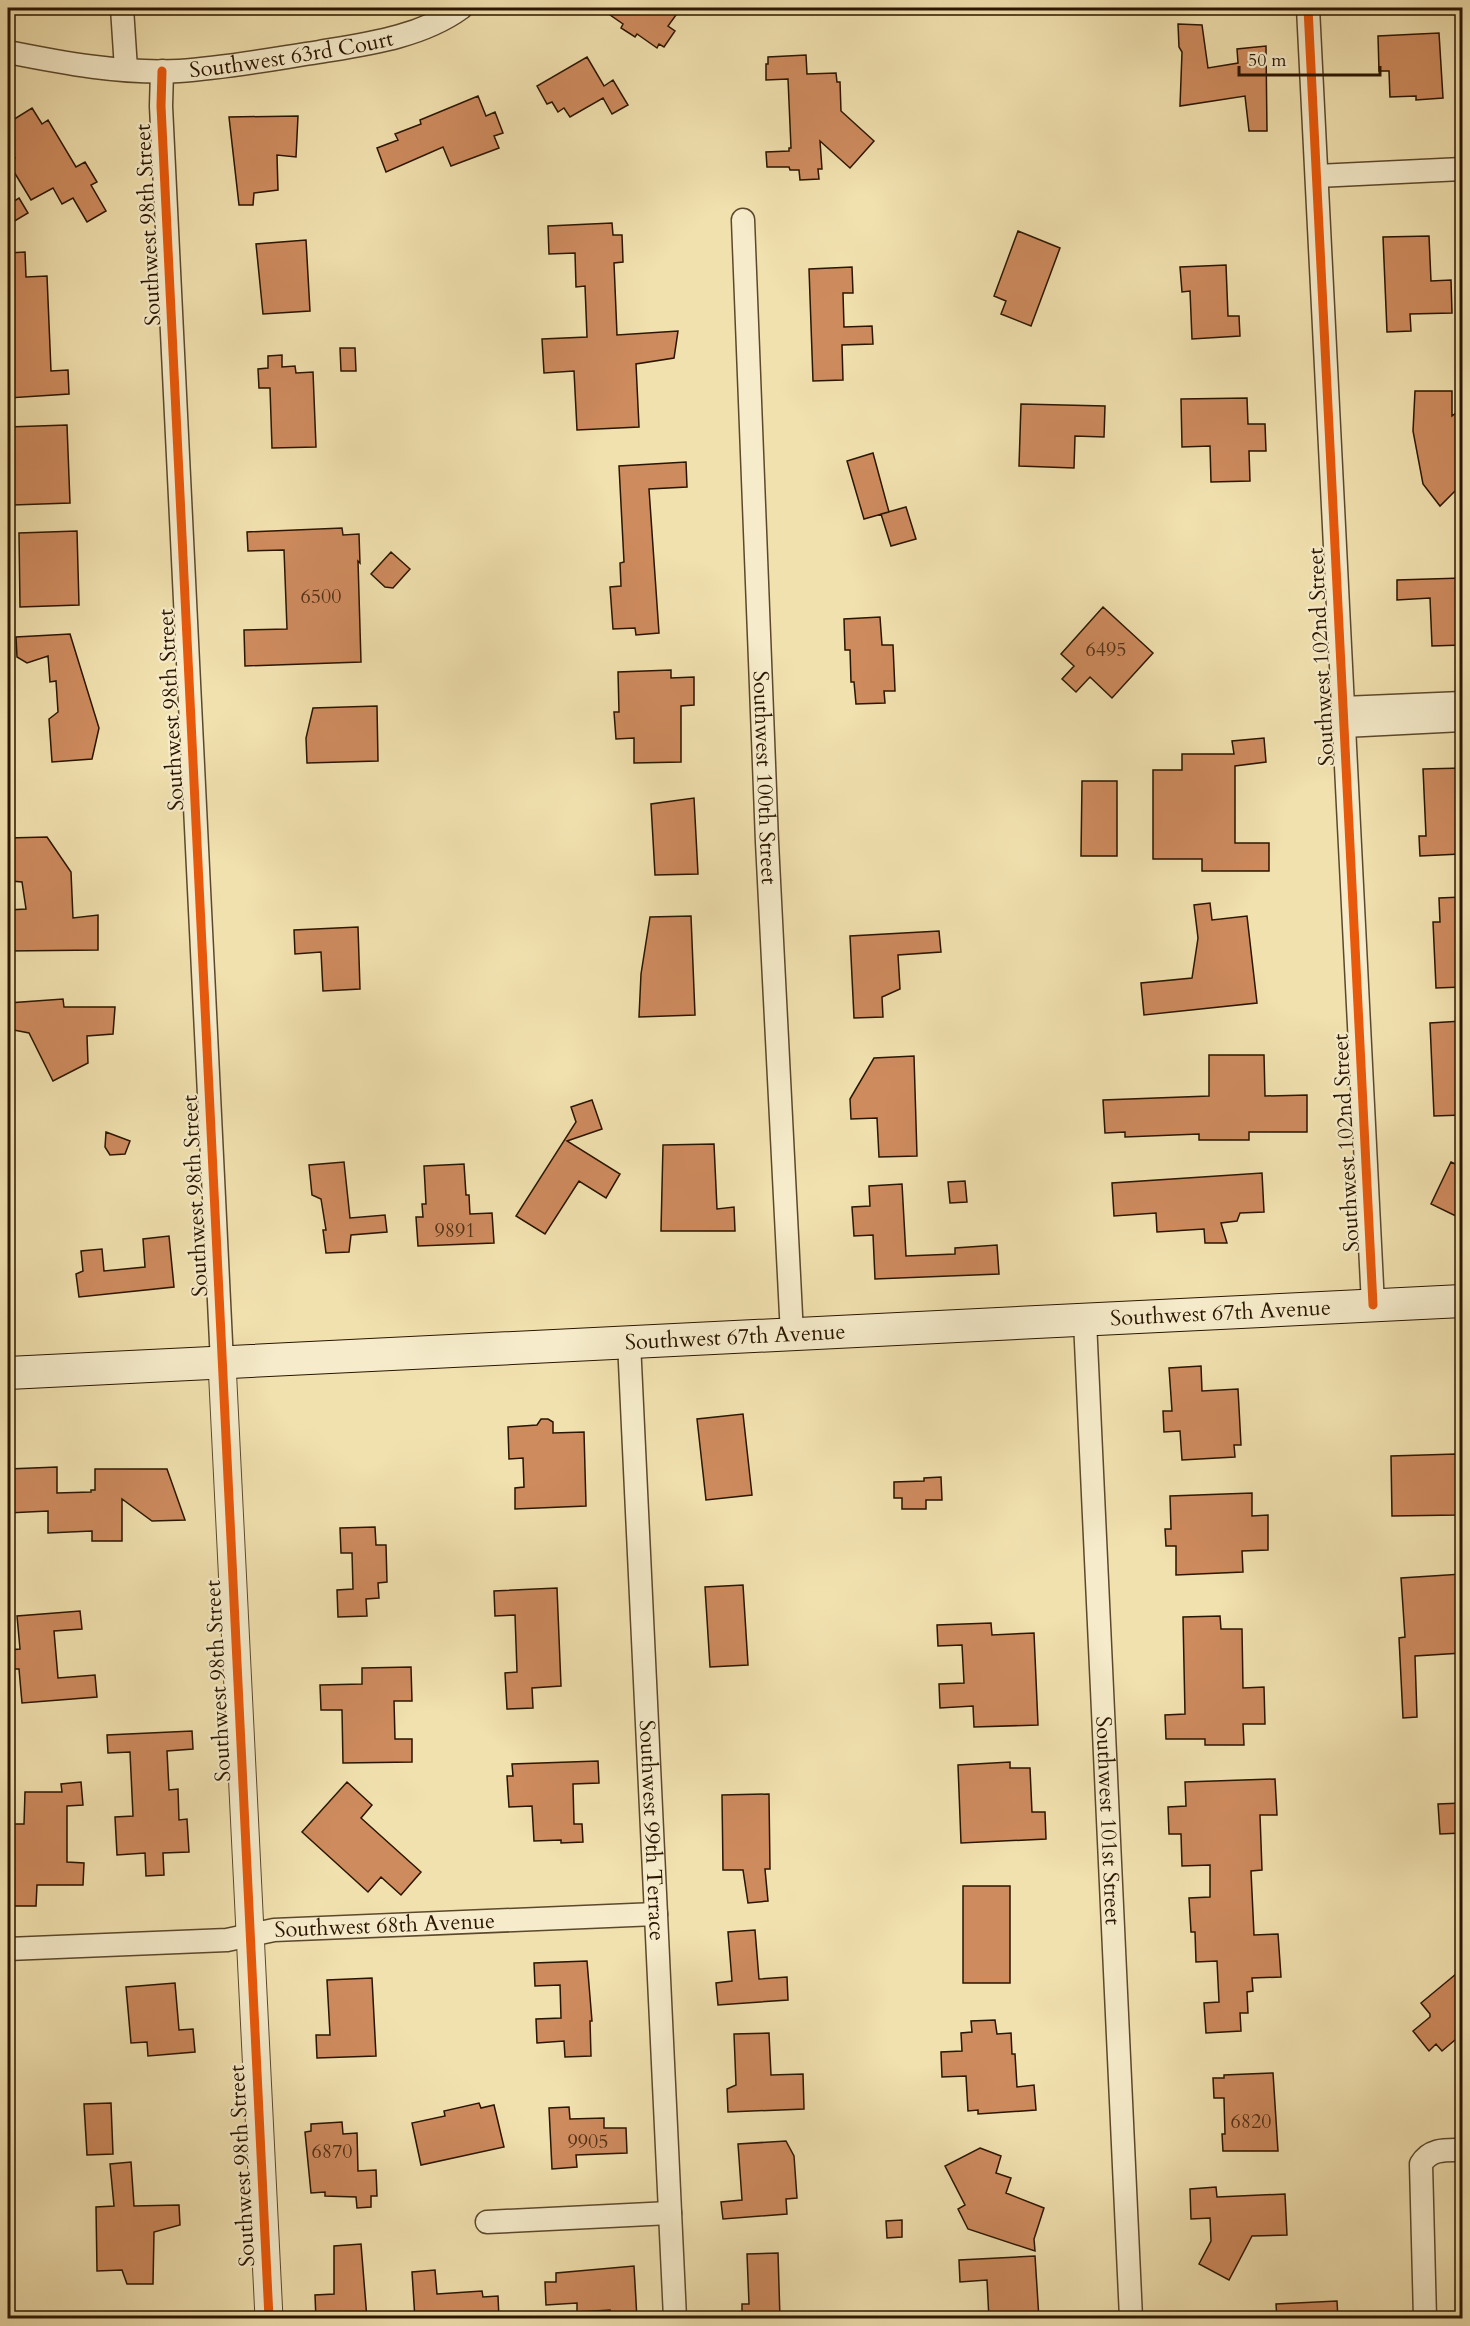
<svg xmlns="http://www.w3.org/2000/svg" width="1470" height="2326" font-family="Cardo,serif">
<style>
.building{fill:#ce8b5e;stroke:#2a1500;stroke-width:1.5}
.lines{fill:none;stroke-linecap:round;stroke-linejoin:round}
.minor-casing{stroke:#5c482c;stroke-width:25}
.tertiary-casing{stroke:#5c482c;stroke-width:29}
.secondary-casing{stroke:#2a1500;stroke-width:34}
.minor{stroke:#f6eccb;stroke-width:22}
.tertiary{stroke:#f6eccb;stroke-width:27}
.secondary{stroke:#f6eccb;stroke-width:32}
.cycleway-casing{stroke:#f6eccb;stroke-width:13}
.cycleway{stroke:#e8590c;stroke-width:9}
.labels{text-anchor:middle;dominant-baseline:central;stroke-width:4.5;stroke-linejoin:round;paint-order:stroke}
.number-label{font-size:20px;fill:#533218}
.street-label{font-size:22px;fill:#2a1500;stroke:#f6eccb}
</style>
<rect width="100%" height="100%" fill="#f1e1af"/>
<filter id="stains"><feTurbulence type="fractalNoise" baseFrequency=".00333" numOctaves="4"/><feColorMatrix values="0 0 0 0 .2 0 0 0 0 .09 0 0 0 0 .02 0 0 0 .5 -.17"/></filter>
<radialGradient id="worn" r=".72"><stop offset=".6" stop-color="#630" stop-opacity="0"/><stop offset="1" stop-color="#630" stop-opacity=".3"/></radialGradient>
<path class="building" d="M600,8H681L668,26L675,31L664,47L659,44L657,48L637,34L635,37L621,28L623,24Z
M1178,24L1202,25L1208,68L1238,63L1237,49L1266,46L1267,131H1249L1245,96L1180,106L1182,52L1179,47Z
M1439,33L1443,98L1416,100V96L1390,97L1389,71H1379L1378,36Z
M806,55L807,74L836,73L837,82H840L841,111L874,141L850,168L820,141L822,169H818L819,179L800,180L799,170H790L789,167H767L766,152L789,151V148H791L788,79L766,80V64H768V57Z
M587,57L604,86L613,80L628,105L612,114L603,98L570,117L564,108L558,112L552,102L547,104L537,86Z
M478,96L486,116L495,112L503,133L494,136L499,148L451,166L443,147L386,172L377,148L398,140L395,134L421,124L420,120Z
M32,108L42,124L48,120L76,167L85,162L97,182L91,185L106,211L87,222L73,198L62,204L53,188L31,200L8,162L15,158L8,145V123Z
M298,116L296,157L277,155L278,190L254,193L253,205H239L229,117Z
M19,198L28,213L8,225V205Z
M612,223L613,235H622L623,262L614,263L617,335L678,331L674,358L636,364L639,427L577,430L574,371L544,373L542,339L587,337L585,286L576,287L575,253L549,254L548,226Z
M1018,231L1060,248L1031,326L1001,314L1006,301L994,296Z
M1429,236L1431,281L1451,280L1452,313L1410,314L1411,331L1387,332L1383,237Z
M306,240L310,311L263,314L256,244Z
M25,252L26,277L47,276L51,371L68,370L69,394L8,398V253Z
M1226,265L1228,316H1239L1240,336L1192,339L1190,291L1182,292L1180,267Z
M852,267L853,293H843L844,327L872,326L873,344L842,345L843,380L813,381L809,269Z
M340,348H355L356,371H341Z
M282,355V367L295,366L296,373L313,372L316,447L272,448L270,388H259L258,369L268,368V356Z
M1415,391H1452V416L1462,408V484L1440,506L1423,484L1413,431Z
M1247,398L1248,424H1265L1266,451H1249L1250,481L1211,482L1210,446L1182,447L1181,399Z
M1021,404L1105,406L1104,437L1075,436L1074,468L1019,466Z
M67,425L70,503L13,505L8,427Z
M873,453L889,512L864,519L847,461Z
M686,462L687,487L649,489L659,633L636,635L635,628L613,629L610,587L621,586L620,563L624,562L619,466Z
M906,507L916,539L891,546L881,514Z
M342,528L343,535L359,534L360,563L358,561L361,662L245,666L244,630L287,629L284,550L248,551L247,532Z
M77,531L79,605L20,607L19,533Z
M391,552L410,569L393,588L385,587L371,574Z
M1462,578V645L1432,646L1430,598L1397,600V580Z
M1103,607L1153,653L1112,698L1090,677L1076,692L1062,679L1074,666L1061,654Z
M880,617L882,645H893L895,691H884L885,703L856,704L854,682H851L850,650H845L844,619Z
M70,634L99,728L92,759L52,762L49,719L58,712L56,681L50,682L48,656L27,663L17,657L16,637Z
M671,670V678L694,677V705L681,706V762L634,763V738L616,739L614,712H619L618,672Z
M377,706L378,761L307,763L306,738L313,708Z
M1264,738L1266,762L1235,766V843H1269V871H1202V859H1153V770H1182V754H1234L1232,741Z
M1462,768V785H1457L1460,854L1420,856L1419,836H1426L1423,769Z
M1082,781H1117V856H1081Z
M694,798L698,874L655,875L651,804Z
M47,837L71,872L73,918L98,915V950L8,951V910L26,909L22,882L11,881L8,868V838Z
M1462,897V987L1436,988L1433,922H1440L1439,898Z
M1210,903L1212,920L1247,916L1257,1003L1144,1015L1141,983L1192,978L1198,938L1194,905Z
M691,916L695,1015L639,1017L641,974L650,917Z
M358,927L360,989L323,991L321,952L295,954L294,930Z
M939,931L941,952L898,955L900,989L882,997L883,1017L854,1018L850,936Z
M63,999L64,1007H115L113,1034L87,1036L88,1063L53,1081L29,1033L8,1029V1003Z
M1462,1021V1115L1434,1116L1430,1023Z
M1209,1055H1264L1265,1096L1307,1095V1132H1249V1140H1199V1134L1125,1137V1132L1105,1133L1103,1100L1209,1096Z
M914,1056L917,1156L879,1157L877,1118L851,1119L850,1099L874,1058Z
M592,1100L602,1129L567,1141L620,1174L606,1198L579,1181L545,1234L516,1216L576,1122L571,1107Z
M106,1132L130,1141L125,1154L110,1155L105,1147Z
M714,1144L717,1209L734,1207L735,1231H661L663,1145Z
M344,1162L350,1218L385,1215L387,1232L351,1235L349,1252L326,1253L323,1230H326L321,1199L312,1195L309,1165Z
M1451,1162L1462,1167V1219L1431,1204Z
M464,1164L466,1195H469L470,1214L492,1213L494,1243L418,1246L416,1217H423L422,1204H426L424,1166Z
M1262,1173L1264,1212L1240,1213L1237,1221L1221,1223L1227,1243H1205L1204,1229L1157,1232L1156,1213L1114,1216L1112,1183Z
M965,1181L967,1202L950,1203L948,1182Z
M902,1184L906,1256L955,1254V1248L997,1245L999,1274L875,1279L873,1235L854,1236L852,1207L870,1206L869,1186Z
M169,1236L174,1287L79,1297L76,1274L83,1271L81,1251L102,1249L104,1271L145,1267L143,1239Z
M1201,1366L1202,1391L1238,1389L1241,1445H1234L1235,1457L1182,1460L1180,1431L1164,1432L1163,1411H1172L1169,1368Z
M743,1414L752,1495L706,1500L697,1419Z
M541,1419H548L553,1422V1433L584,1432L586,1506L515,1509V1488L524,1487L523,1458L509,1459L508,1427L537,1425Z
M1456,1454L1457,1515L1392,1516L1391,1456Z
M57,1467V1493L91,1492V1490H95V1469H167L185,1520L152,1521L122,1499V1541H92V1531L48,1533V1511L8,1513V1469Z
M941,1477L942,1500H926V1509H902V1498H894V1482L924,1481V1478Z
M1252,1493V1516L1268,1515V1550L1242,1551L1243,1572L1176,1575V1546H1166L1165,1529H1171L1170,1496Z
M375,1527L376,1545H386L387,1582L378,1583L379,1598L366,1599L367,1616L338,1617L337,1590L353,1589L352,1553H341L340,1528Z
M1462,1574V1653L1415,1656L1417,1717L1403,1718L1399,1638L1405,1637L1401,1578Z
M743,1585L748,1665L710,1667L705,1587Z
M557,1588L561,1686L532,1688L533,1708L507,1709L505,1673L517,1672L515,1615L495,1616L494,1591Z
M80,1611L82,1629L54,1631L58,1678L95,1675L97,1697L22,1703L19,1669H9L8,1650L20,1649L17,1616Z
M1220,1616L1221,1629H1242L1243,1688L1264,1687L1265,1724H1243L1244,1745H1205V1739H1166L1165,1715L1185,1714L1183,1617Z
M991,1623L992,1635L1034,1633L1038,1725L974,1727L973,1706L940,1708L939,1684L964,1683L962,1645L938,1646L937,1625Z
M411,1667L412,1701H394L395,1739H412V1762L343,1763L342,1710H321L320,1685L362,1684V1668Z
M192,1731L193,1749L167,1751L169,1790L178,1789L179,1820L187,1819L189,1852L163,1853L164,1875L146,1876L145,1853L117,1855L115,1817L133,1816L130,1752L108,1753L107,1735Z
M598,1761L599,1783L573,1784L574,1824H582L583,1842L561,1843V1840L534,1841L532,1806L509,1807L507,1776H513L512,1764Z
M1010,1762V1768H1030L1032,1812H1045L1046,1839L961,1843L958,1765Z
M1275,1779L1277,1815H1260L1262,1870L1251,1871L1254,1935L1278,1934L1281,1977L1252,1978L1253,1991L1247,1992L1248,2013H1240L1241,2031L1206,2033L1204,2003L1219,2002L1217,1961L1196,1962L1195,1932H1191L1189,1898L1210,1897V1865L1182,1866L1181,1834H1169L1168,1807L1186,1806L1185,1782Z
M81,1782L83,1805L67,1806V1862L84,1863L83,1885H37L36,1906H9L10,1824H24L25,1792H62L61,1784Z
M347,1782L372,1805L361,1818L421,1872L401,1895L381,1877L368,1892L302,1832Z
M769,1794L770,1869H765L768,1901L748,1903L743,1870H723L722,1795Z
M1462,1803V1833L1440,1834L1438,1804Z
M963,1886H1010V1983H963Z
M755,1930L759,1979L787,1977L788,2000L718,2005L716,1983L732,1981L728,1932Z
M587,1961L592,2021H590L591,2056L565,2057L564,2041L537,2043L536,2019L561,2018L560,1985L535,1986L534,1963Z
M1462,1969V2034L1442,2051L1436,2044L1429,2051L1413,2031L1430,2017V2014L1421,2003Z
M372,1978L376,2056L317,2058L316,2035H330L327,1980Z
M175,1983L179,2030L193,2029L195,2052L148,2056L147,2042L131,2043L126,1987Z
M995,2020L997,2034L1011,2033L1012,2054H1015L1017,2087L1034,2085L1036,2110L978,2114V2110L968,2111L966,2076L942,2077L941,2052L962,2051L961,2033L972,2032L971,2021Z
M769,2033L771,2075L803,2074L804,2109L728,2112L727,2089L736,2085L734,2034Z
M1273,2073L1278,2151H1223L1222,2134H1225L1224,2098H1214L1213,2078H1224V2075Z
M111,2103L113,2154L87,2155L84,2104Z
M479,2103L481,2108L494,2105L504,2147L421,2165L412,2123L445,2116L444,2111Z
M569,2107L570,2119L604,2118V2128H626L627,2153L576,2155L577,2167L552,2169L549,2108Z
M342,2122L343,2134L357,2133L358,2171L376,2170L377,2196H371V2207L357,2208L356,2197L325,2196V2192L311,2193L305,2132L311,2131V2124Z
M786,2141L794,2156L797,2198L786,2199L787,2214L723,2219L721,2202L742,2200L738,2144Z
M980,2148L1001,2156L996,2173L1011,2178L1006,2193L1044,2208L1034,2239L1035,2251L968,2229L958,2209L965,2205L945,2166Z
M131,2162L134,2206L179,2205L180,2225L154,2232L153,2284H127L122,2270L97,2271L96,2207L114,2206L110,2164Z
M1216,2187L1217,2197L1285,2194L1287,2235L1252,2236L1229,2280L1199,2264L1211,2241L1210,2218L1191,2219L1190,2189Z
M902,2220V2237L887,2238L886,2221Z
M361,2244L367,2319H316L315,2295L334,2294V2246Z
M778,2253L780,2319H742V2304H749L747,2254Z
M1035,2256L1039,2319H989L987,2280L960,2282L959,2260Z
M634,2266L637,2319H610V2310L577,2312V2303L546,2305L545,2282H556V2273Z
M435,2270L437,2294L482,2291L483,2297L498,2296L499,2319H415L412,2272Z
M1337,2301L1338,2319H1277L1276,2304Z"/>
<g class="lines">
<g class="minor-casing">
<g id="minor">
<path d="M122,8L126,69"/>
<path d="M1308,8L1373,1305"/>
<path id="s1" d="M8,52C63,63 122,74 179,71C226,68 273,59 319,52C367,44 421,37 461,8"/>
<path d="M162,71L161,106L222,1363"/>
<path d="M1317,176L1462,169"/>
<path id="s2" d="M743,220L767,842L792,1335"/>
<path d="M1343,708L1462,703"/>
<path d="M1344,726L1462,720"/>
<path id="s3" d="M1085,1321L1131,2318"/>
<path id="s4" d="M629,1342L675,2318"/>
<path id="s5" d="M8,1949L227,1940L274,1930L656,1914"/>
<path d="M487,2222L670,2213"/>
<path d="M1425,2318L1421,2164C1430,2148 1447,2150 1462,2150"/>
</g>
</g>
<g class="tertiary-casing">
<path id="tertiary" d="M222,1363L269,2318"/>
</g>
<g class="secondary-casing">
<g id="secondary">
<path id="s6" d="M8,1373L1462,1301"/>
</g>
</g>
<use href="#minor" class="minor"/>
<use href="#tertiary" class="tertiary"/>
<use href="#secondary" class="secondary"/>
<g class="cycleway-casing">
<path id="cycleway" d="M1308,8L1373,1305
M162,71L161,106L269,2318"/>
</g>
<use href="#cycleway" class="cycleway"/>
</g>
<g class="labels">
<g class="number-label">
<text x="321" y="596">6500</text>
<text x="1106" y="649">6495</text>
<text x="455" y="1230">9891</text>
<text x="1251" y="2121">6820</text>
<text x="588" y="2141">9905</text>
<text x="332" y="2151">6870</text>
</g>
<g class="street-label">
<text stroke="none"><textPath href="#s1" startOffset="286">Southwest 63rd Court</textPath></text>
<text transform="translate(148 225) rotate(-93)">Southwest 98th Street</text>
<text transform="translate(1321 657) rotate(-93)">Southwest 102nd Street</text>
<text transform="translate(171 710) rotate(-93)">Southwest 98th Street</text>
<text stroke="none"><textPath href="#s2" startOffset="558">Southwest 100th Street</textPath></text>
<text transform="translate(1346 1143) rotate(-93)">Southwest 102nd Street</text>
<text transform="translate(195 1196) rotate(-93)">Southwest 98th Street</text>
<text stroke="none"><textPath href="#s6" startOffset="1214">Southwest 67th Avenue</textPath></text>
<text stroke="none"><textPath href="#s6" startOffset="728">Southwest 67th Avenue</textPath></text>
<text transform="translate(218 1681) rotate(-93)">Southwest 98th Street</text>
<text stroke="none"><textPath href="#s3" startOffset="500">Southwest 101st Street</textPath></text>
<text stroke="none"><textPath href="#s4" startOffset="489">Southwest 99th Terrace</textPath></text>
<text stroke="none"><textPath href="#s5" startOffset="378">Southwest 68th Avenue</textPath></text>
<text transform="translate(242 2166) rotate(-93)">Southwest 98th Street</text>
</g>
</g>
<rect width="1470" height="2326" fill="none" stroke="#f1e1af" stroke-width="30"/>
<rect x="9" y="9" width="1452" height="2308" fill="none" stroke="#2a1500" stroke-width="3"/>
<rect x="15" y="15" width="1440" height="2296" fill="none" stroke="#2a1500" stroke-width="1.5"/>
<path d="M1239 66v9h141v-9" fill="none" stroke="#2a1500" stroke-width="3"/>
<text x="1248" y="66" font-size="18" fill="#2a1500" stroke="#f6eccb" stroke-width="4.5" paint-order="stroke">50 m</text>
<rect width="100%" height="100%" filter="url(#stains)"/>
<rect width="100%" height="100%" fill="url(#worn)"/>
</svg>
